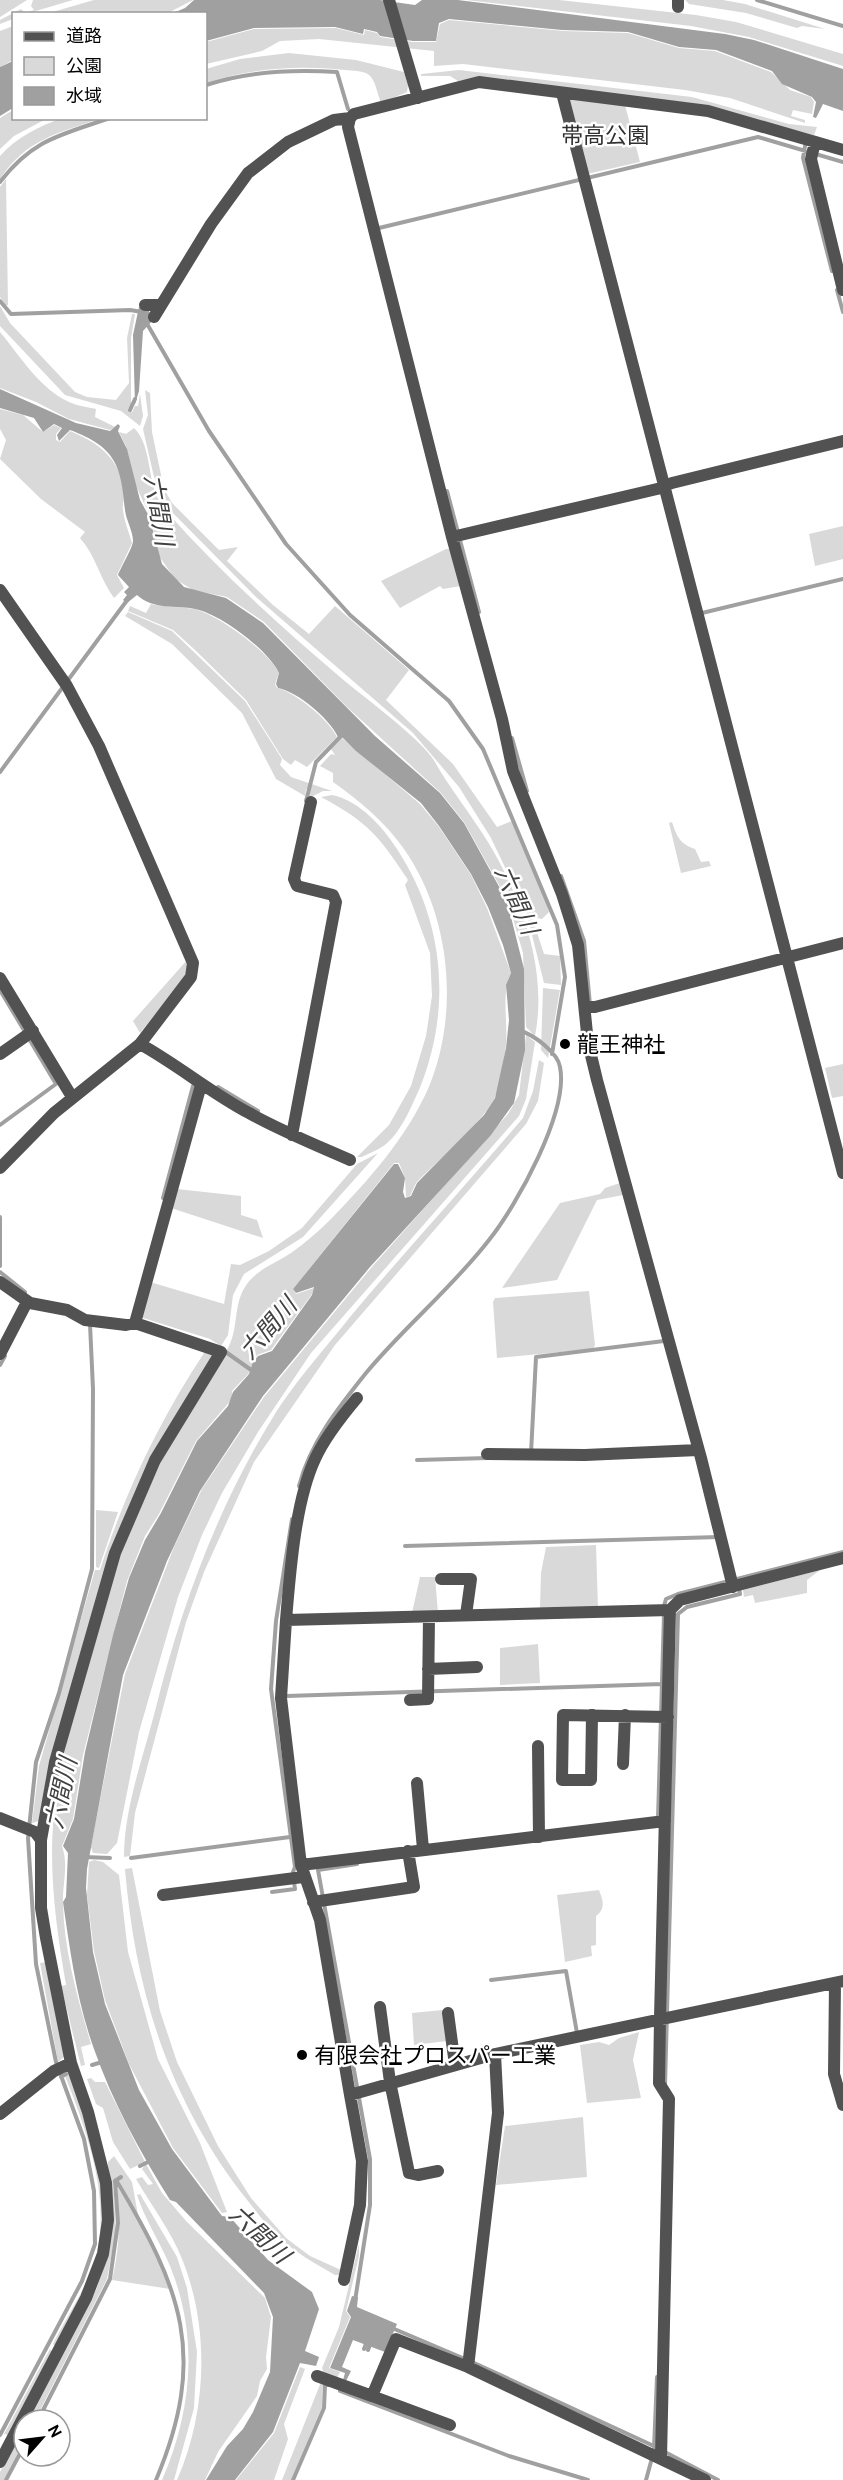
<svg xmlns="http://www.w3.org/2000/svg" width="843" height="2480" font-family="Cabin,'Noto Sans JP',sans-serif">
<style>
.green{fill:#d9d9d9}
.water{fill:#a0a0a0}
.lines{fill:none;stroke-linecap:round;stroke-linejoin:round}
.stream{stroke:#a0a0a0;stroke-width:4}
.minor{stroke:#525252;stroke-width:12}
.poi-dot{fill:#000;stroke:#fff;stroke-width:2}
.labels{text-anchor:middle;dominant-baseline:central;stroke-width:5;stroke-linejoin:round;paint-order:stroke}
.park-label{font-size:22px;fill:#303030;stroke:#fff}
.poi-label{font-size:22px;fill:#000;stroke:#fff;text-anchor:start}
.water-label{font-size:24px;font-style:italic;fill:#414141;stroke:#fff}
</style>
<rect width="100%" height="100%" fill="#fff"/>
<path class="green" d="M0,0H27L0,17Z
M33,0H73L29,13L14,14L13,19L0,24V20L21,9L25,13L34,10L31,6Z
M94,0H193L168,13H49Z
M466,0H559L696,15L736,22L843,54V66L749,37L691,26Z
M685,0H723L745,4L825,29L802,26L797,28L746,13L689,4Z
M449,20L564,31L628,33L679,48L715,51L771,72L790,90L811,97L814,102L812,114L793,110L791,116L805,120V123L730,98L685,90L463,64L434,66V51L319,39L280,41L262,51L206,64V42L254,29L336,28L364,35L365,30L377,33L380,37L413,42H436L440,24Z
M13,26V60L0,67V31Z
M289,53L356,60L404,72L408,85L407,92L381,103C378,96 376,83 371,77C366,70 352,71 345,70C297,65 251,68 206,83V69L240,59Z
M459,70L692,97L789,124L817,127L814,135L690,103L477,78L458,81L450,76H421V74Z
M568,99L625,105L640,162L587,174Z
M13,110L14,118L46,119L14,136L0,149V118Z
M62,118L99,119C58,133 25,140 0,179V156C17,137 38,127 62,118Z
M6,179L8,305L6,306L0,297V187Z
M0,306L10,323L75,392L87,397L116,400L129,383L127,338L132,314H135L131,338V405L128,409L132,412L135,406H138L140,394L143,416L140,426L121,411L65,395L0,326Z
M0,332C20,356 40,389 69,402C77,406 88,407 96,409L95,417L115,427L110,430L69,419L36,402L0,388Z
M145,390L150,393L152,432L164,489L172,503L219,550L238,547L227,561L273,605L309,634L335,606L409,670L386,700L453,764L497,827L512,821L546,902L549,912L542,919L537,918L530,911L544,954L560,956L561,985L544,983L526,911L491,838L459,787L413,733L256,597L168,508L154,477L143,429L148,415Z
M0,409L23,415L43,432L54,425L61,428L56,434V440L60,442L70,431C101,444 122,460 124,496C124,501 122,506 123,510C124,521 129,532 132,543L117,575L124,588L114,598C100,579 96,556 80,538L85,532L41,499L0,459L6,440L0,429Z
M134,428C154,447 145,488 166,511C219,571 279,625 340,677C361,695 423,740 435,762C447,784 472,816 488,842C522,898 548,971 535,1036L526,1027L523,953L508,901L464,822L441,793L347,707L264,622L227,597L193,590L175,579L159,556L150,516L136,486L126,446L119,432L126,434Z
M843,526V559L815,566L809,534Z
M446,549H450L461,586L443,589L440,586L400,608L381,581Z
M151,604C165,607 180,607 194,609C217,614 269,652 279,673L275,684L277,688C295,692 329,720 337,737L307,767L295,760L291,765L283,759L246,700L194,649L173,630L128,611L130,606L146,613Z
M128,612L172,631L245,701L282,759L280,765L291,777L332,791H323L309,798L310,791L306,789L305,796L276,779L242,713L172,644L125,616Z
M342,738L420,804L439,827L471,875L487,908L511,973C501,994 508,1021 506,1045C504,1061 501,1084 494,1099C480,1125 438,1160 416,1183L410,1196L406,1197L405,1178L399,1163H394L293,1289L296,1294L314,1288L312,1294L271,1350L257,1355L249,1373L232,1391V1399L196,1441L159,1514L145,1536L127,1581L83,1755L73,1819L62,1846C69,1867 62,1884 63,1904C64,1951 78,2000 91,2044L81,2047L85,2065L81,2066L61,1986L66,1985C54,1914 46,1854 58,1783L54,1782C69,1730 84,1677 99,1625C111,1582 122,1539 141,1499C156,1466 175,1432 193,1401C204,1383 218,1366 228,1348C239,1327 233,1306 245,1287C255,1270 276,1263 291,1253C305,1243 319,1231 331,1219C368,1181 406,1138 428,1089C460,1014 451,916 404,849C385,822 360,801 333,782V773L320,766L331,754L335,755L331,749Z
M332,795C360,801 382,826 397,849C445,922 452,1010 419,1090C411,1107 401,1132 386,1144C379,1150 369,1153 362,1157H357L389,1125L411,1086L426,1036L432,996L430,953L405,885L408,880C379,836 368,822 321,797Z
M672,822C677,837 680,844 695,849L701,862L709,861L711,866L681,873L669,823Z
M188,959V974L140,1033L133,1021Z
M543,988L560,990L548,1058L541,1050Z
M526,1035L535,1042L526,1099L519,1116L311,1353L258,1432L222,1493L202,1535L178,1597L139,1732L117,1843L107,1854L93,1853L91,1847L96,1820L125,1674L174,1547L202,1489L264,1397L371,1268L508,1114L519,1095Z
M539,1060L544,1063L538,1101L526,1124L335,1345L254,1462L204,1572L186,1622L135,1813L130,1856L124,1857C124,1808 143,1758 155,1711C182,1603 220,1500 280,1406C301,1375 327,1346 350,1317C407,1249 466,1185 523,1118L533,1091Z
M843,1064V1096L832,1098L825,1068Z
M378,1153L303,1237L244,1274L233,1295L228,1335L221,1346L210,1339L140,1317L150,1282L224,1304L231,1264L240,1265L269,1251L302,1228L357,1164Z
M620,1183L623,1195L597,1200L557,1280L502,1288L560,1203L600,1194L605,1188Z
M177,1189L241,1196V1215L257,1220L263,1238L171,1208Z
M589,1291L595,1345L593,1349L497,1358L493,1302L495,1298Z
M206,1350L215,1353L142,1480L39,1821L32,1823L39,1766L95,1570H100C126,1490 159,1421 206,1350Z
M96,1510L118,1512L99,1568L96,1567Z
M596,1545L598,1609L540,1608L541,1573L546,1547Z
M820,1570L807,1580V1593L755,1603L753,1595L744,1597L743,1590Z
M420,1577H435L438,1613H412Z
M538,1644L540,1683L500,1685V1648Z
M94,1860L103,1862L119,1875L128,1952L158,2059L200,2143L227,2212L222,2213L173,2148L129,2064L105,2000L94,1951L87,1895L89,1862Z
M132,1868L160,2011L177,2062L218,2146L251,2198L286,2238L310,2256L341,2270L340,2275H335C322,2267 308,2260 296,2251C273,2236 257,2212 240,2191C167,2094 135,1988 125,1869Z
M599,1890C603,1901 606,1908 596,1916V1945L591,1946L592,1956L565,1962L557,1895Z
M47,1962L65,2056L58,2062L40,1963Z
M443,2010L447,2041L414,2045L412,2013Z
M639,2032L633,2060L641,2098L587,2103L580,2045L599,2042L609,2045L619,2038Z
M63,2069L69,2070C88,2124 115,2200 100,2257C93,2283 70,2323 58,2350L53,2344C67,2315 90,2284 97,2252C110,2194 86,2129 65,2076L67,2075Z
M91,2078L95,2082H105L145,2162L130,2169L113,2142L103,2108L96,2104L87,2079Z
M583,2117L587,2177L496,2185L505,2126Z
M114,2156L132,2182L138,2215L118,2181L122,2178L121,2176L113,2181L116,2231L107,2279L35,2420H28L96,2290L106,2260L108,2162Z
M146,2164L162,2193L187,2222L265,2298L271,2317L266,2357L267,2369L260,2381L257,2396L218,2452L205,2480H177C207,2412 210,2328 182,2259C171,2231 151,2205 136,2179L142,2177L148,2185L153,2184L142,2169Z
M117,2186L146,2234L170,2289L112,2280C120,2247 120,2220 117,2186Z
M140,2194L177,2257L187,2288L197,2352L194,2408L174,2480H162C192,2411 199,2337 170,2266C160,2242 145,2220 137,2195Z
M359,2244V2256L346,2311L350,2317L329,2368L340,2372L336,2380L324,2374L322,2368L339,2327Z
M50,2349L53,2353L9,2435L4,2434Z
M300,2367L305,2369L284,2424L288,2439L274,2480H236L274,2433Z
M321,2382L323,2383L322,2407L291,2480H282Z
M24,2427V2441L4,2480H0V2472Z"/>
<path class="water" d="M194,0H380L415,5L422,0H458L725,34L754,40L843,69V111L823,104L816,118L813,117L816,102L812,97L782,84L772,71L716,50L679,47L628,32L562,30L449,19L439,23L436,41H413L380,36L377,32L364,29L363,34L335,27L254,28L206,41V14H171L185,8Z
M13,61V108L0,116V67Z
M139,307H147L153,320L143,331L139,391L135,404L133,335Z
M0,389L76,423L110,431L118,424L120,426L118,431L127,449L140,500L149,516L162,564L184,587L226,598L263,623L375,736L440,793L464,823L507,901L524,969L525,1050L514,1103L491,1135L370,1267L263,1396L200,1491L167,1561L123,1675L87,1869L86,1888L93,1952L105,2004L139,2090L172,2149L222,2216L230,2217L268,2260L312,2292L319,2309L305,2351L319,2357L316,2366L300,2363L273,2432L235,2480H206L227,2446L243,2429L253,2412L270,2372L273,2317L264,2293L176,2202L170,2200C140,2152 113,2103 94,2049C77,2002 70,1951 63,1902L66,1897L68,1853L63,1846L74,1819L85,1752L113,1635L129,1578L145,1540L161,1513L197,1441L228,1406L233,1392L249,1374L253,1362L258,1356L272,1351L312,1295L314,1287L296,1293L293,1289L394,1164H398L405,1178L403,1192L405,1198L411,1196L417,1183L484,1115L495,1098L506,1048L509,1020L506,985L511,973L503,945L488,907L471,874L439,826L421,803L356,751L342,737H338C329,718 298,692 278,688L276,684L279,673C268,650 221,614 195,609C176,605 153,610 137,595L127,603L123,600L127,595L124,592L129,587L118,575C121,567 133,547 133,541C133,531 126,520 125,510C121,464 115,447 70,430L59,441L57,435L62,428L54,424L43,432L34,418L0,408Z
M352,2296L358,2297L357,2307L397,2324L385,2352L353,2340L342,2367L351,2371L346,2381L343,2380L345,2373L330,2368L351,2317L347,2311Z"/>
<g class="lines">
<path class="stream" d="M757,0L843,26
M206,85C249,71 292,69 337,72L348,109
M805,146L803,158L832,271
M0,182C33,139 61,135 110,118
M379,228L758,137L843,162
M837,290L843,312
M0,301L11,314L130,310L142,312
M146,322L209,431L286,544L350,615L449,701L483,749L557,925L565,977L552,1054
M130,410L135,399
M447,491L479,612
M702,613L843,579
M512,738L527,791
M0,772L128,599
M306,801L316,762L343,734
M561,876L584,941L590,1005
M0,990L56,1084L0,1125
M218,1087L258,1111
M163,1198L193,1086L197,1082
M0,1217V1266
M0,1272L25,1292
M223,1350L254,1372
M0,1365L5,1356
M531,1453L536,1357L664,1341
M417,1460L488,1458
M299,1486C310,1443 338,1408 366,1373C404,1327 452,1288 489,1240C517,1205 569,1111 560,1067C558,1053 534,1035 521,1031
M292,1519L276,1621L271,1689L295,1867L293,1872
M405,1546L719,1537
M664,1606L666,1599L678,1594L843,1552
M287,1696L662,1684
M658,1819L664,1614
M84,1857L110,1858
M131,1858L290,1837
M272,1892L295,1889L294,1882
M491,1980L566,1971L577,2033
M92,2065L102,2062
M61,2077L66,2074
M665,2085L678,1614L687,1607L740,1594L739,1588
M140,2166L150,2161
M116,2180C182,2290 208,2356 156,2480
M355,2301L370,2205V2159L318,1870L357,1864
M392,2328L465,2359
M364,2349L367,2341
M368,2350L371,2342
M472,2362L656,2447
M340,2391L509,2456L588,2480
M38,2420L110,2279L118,2223L115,2181L121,2177
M0,2435L82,2281L95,2244L94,2191L84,2139L56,2062L36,1964L28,1838L36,1762L59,1693L92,1569L93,1389L90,1324
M654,2448L657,2377
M663,2451L718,2480
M6,2480L24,2446
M293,2480L324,2408L325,2385H328
M646,2480L652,2458"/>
<path class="minor" d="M389,0L418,98
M678,0V7
M562,93L843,1173
M815,142L811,159L843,290
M145,305H159
M154,317L211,224L248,173L288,142L334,120L350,118
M452,537L657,489L672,483L843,441
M0,590L67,686L99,746L193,963L191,977L140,1044L54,1113L0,1168
M0,978L72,1097
M585,1007H595L843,943
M140,1044C178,1065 211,1093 249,1113C281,1131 316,1145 350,1160
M0,1054L33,1031
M292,1135L336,902L333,895L297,886L294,879L311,802
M0,1282L30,1303L67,1310L85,1320L126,1325L135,1323L221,1352L155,1460L115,1553L55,1762L41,1840
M135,1323L201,1085
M0,1354L27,1302
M487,1454L585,1455L698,1450
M843,1558L680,1600L670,1610L286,1620L281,1698L301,1865L320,1920L350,2095L495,2054L843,1981
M441,1579H471L466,1615
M733,1587L701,1458L597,1080L588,1043L578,945L562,894L513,771L502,719L452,537L348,127L350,118L354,114L479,82L708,111L843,150
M286,1620C290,1573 295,1502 315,1459C325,1437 341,1417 357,1398
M428,1669L477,1667
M410,1700L428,1699L429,1617
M592,1715L591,1780H562L563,1715L668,1717
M538,1746L539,1837
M623,1764L625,1715
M417,1783L423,1849
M0,1818L35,1832L41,1840V1908L46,1938L71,2063L88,2112L106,2183L108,2220L103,2254L86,2298L0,2462
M301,1865L665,1821
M163,1895L303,1877
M313,1902L414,1887L408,1851
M835,1983L834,2074L843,2105
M380,2007L390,2082L409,2173L418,2175L438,2171
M448,2013L455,2065
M495,2054L498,2113L468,2367L705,2480
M0,2114L54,2071L71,2063
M344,2280L360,2205L362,2161L350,2095
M317,2376L372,2396L396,2339L468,2367
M372,2396L450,2425
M661,2458L669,2099L659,2083L660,2018L670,1610"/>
</g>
<g class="poi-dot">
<circle cx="565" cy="1044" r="6"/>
<circle cx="302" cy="2055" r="6"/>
</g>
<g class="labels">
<g class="park-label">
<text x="605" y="135">帯高公園</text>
</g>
<g class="poi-label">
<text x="577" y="1044">龍王神社</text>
<text x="314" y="2055">有限会社プロスパー工業</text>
</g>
<g class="water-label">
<text transform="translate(159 510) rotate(80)">六間川</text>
<text transform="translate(517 900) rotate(66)">六間川</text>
<text transform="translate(268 1328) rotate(-49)">六間川</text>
<text transform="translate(61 1793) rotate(-78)">六間川</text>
<text transform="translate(260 2234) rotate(43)">六間川</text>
</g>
</g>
<rect x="12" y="12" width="195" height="108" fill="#ffffff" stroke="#999999" stroke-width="1.5"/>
<rect x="24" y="32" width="30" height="9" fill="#525252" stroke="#999999" stroke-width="1.5"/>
<text x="66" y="42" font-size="18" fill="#000000">道路</text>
<rect x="24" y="57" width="30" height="18" fill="#d9d9d9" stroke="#999999" stroke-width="1.5"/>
<text x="66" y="72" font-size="18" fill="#000000">公園</text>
<rect x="24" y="87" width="30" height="18" fill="#a0a0a0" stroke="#999999" stroke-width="1.5"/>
<text x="66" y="102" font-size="18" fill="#000000">水域</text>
<g transform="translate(42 2438) rotate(62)"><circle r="28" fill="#ffffff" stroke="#999999" stroke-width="1.5"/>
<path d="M0-4.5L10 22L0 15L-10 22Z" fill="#000000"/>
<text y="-9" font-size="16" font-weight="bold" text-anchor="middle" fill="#000000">N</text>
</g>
</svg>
